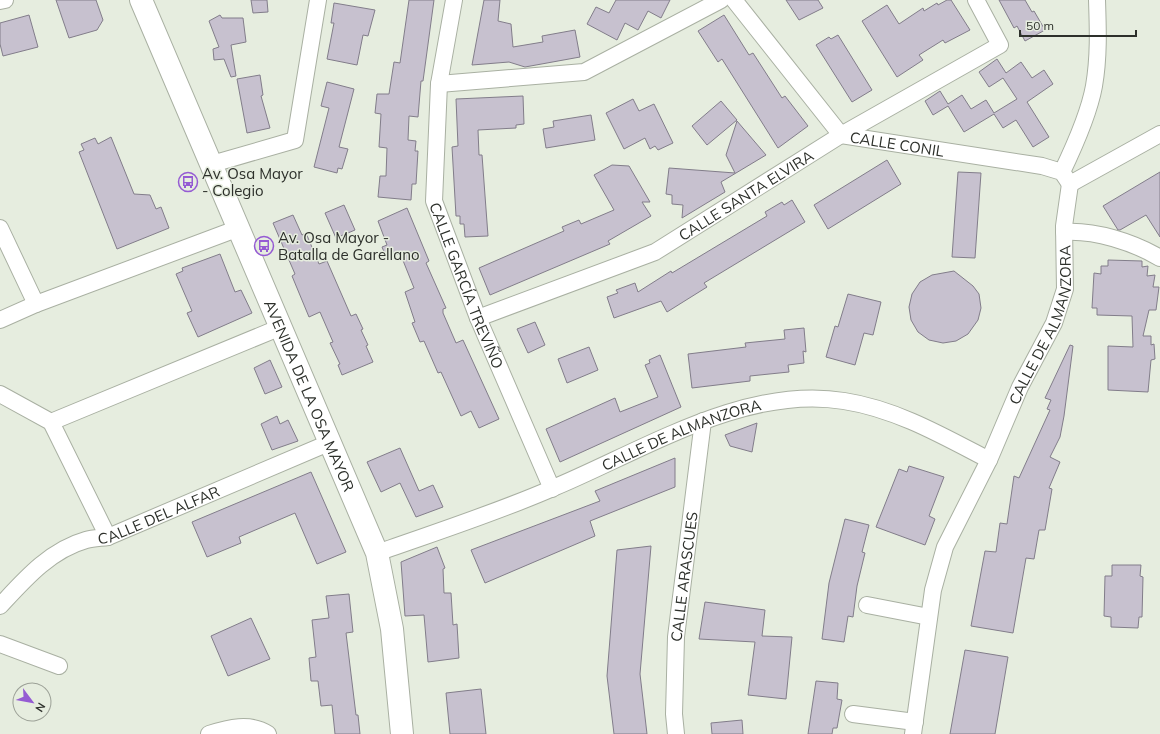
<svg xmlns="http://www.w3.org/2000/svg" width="1160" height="734" font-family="Mulish,sans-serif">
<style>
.building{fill:#c7c1cf;stroke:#827d8a}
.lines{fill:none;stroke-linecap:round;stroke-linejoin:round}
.street-casing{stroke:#a9b0a2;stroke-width:18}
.secondary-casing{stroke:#a9b0a2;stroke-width:24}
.street{stroke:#fff;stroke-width:16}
.secondary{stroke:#fff;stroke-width:22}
.labels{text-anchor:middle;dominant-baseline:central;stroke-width:3;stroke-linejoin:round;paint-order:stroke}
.street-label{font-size:15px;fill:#2d302b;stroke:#e6eddf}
.poi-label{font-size:15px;fill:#2d302b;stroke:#e6eddf;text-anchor:start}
</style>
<rect width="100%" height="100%" fill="#e6eddf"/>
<path class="building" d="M56,0H96L103,20L97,30L69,38Z
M251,0H267L268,12L253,13Z
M409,0H434L423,81H421L418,117L409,116L408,140L416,141L415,151H418L416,184H412L411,200L378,197L380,176H386L387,148L379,147L381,114L375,113L377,94H389L394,62L400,63Z
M484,0H500L498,21L511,24L513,47L543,42L542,36L575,30L580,57L525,67L509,62L472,65Z
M616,0H670L661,18L648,11L638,30L625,23L617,40L587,24L596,7L609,13Z
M786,0H818L823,8L799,20Z
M947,0H951L970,30L945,43L943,40L919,55L923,60L897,77L862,21L887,5L899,24L923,8L924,11L937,3L938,5Z
M999,0H1025L1032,12L1034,11L1045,30L1025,41L1017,26L1014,28Z
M334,3L375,10L368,36L363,35L357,65L327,59L334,23H331Z
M29,15L38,47L3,56L0,44V23Z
M220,15L222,18H243L246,42L231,45L236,76L231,77L224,59L214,60L213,49L219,47L209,21Z
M724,15L749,55L753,53L782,98L785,96L808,126L778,148L722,59L718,62L698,31Z
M838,35L872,90L852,102L816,45L829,37L831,39Z
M997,59L1006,73L1021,62L1032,78L1044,70L1053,84L1027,102L1049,137L1033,147L1016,120L1003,128L994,114L964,132L948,106L933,115L925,101L940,91L948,104L962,95L971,109L986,100L994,113L1017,99L1003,78L989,87L979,72Z
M260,75L263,95L261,96L270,128L247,133L237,79Z
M327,82L354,89L339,147L348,149L342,169L338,168L337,173L314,167L329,108L321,106Z
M523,96L524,124L516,125V128L478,130L479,155H482L488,236L465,237L464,224H460V216H456L452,147L458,146L456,99Z
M633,99L639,111L654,104L673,143L658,150L655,146L650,149L645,138L624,149L606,113Z
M721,101L737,120L707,145L692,126Z
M591,115L595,140L546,148L543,129L554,127L553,121Z
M737,121L766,155L721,182L725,192L682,218L683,205L672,204V195L666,194L669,168L735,173L726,155Z
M111,137L134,194L150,195L156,209L161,207L169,228L117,249L79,152L84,150L81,144L95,138L98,144Z
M887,160L901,184L828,229L814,205Z
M612,165L629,166L650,202H642L651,216L608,241L610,244L490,295L479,268L564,231L562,227L579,220L581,224L614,210L594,175Z
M958,172L981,173L975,258L952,257Z
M1160,172V237L1146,215L1120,230H1118L1103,206Z
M792,200L805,222L704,283L707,287L667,312L661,301L614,318L607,297L618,293L616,290L635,283L638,292L671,271L672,273L767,216L765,212L782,202L784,205Z
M344,205L355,230L336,238L325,213Z
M407,208L429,261L426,263L446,308L443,309V313L456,343L463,340L499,419L479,428L471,411L461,416L441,372L438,373L424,341L420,342L412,323L415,322L405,292L414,288L400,253L387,259L382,247L387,245L378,221Z
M293,215L302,235L306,233L319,264L327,261L351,316L356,314L363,329L361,330L368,345L366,346L373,362L342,375L338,365L340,364L330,343L333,342L320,312L309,317L292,276L295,274L273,223Z
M220,254L235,292L241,290L252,313L198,337L187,313L192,311L176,274L183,271L182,268Z
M1108,260L1142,261V267L1148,266L1147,276L1155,275L1153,287H1159L1156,310H1149L1143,336H1151V345L1154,344L1155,359L1151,360L1148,392L1108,390V346L1133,347L1132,316L1097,315V308H1092L1094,273L1101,274V266H1108Z
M954,271L973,286L979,294L981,308L978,320L968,334L956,341L943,343L929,340L918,332L911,320L909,307L912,294L920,282L932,275Z
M848,294L881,302L873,335L864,333L855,365L826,357L835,326L838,327Z
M535,322L545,345L528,353L517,329Z
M804,328L806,352L803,351L804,363L788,365L789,372L750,376V381L692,388L688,354L746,347L745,343L785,339L784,330Z
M1070,345L1073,346L1064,416L1060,437L1050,457L1060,462L1049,488L1052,489L1045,530H1039L1034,559L1026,558L1013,633L971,626L985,551L996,552L1000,523L1007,524L1014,476L1019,478L1050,410L1047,409L1051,400L1045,398Z
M589,347L598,370L567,383L558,359Z
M660,355L681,407L560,462L546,429L615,398L620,412L658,397L645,365L650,363L649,360Z
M270,360L282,387L265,394L254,368Z
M277,416L280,424L288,420L298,441L272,450L261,424Z
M757,423L752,452L730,446L725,435Z
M400,448L419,491L433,485L443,507L416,517L400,483L381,492L367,462Z
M675,458V487L590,521L595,536L485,583L471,550L600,501L595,491Z
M909,466L944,477L929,516L935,519L925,545L876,527L899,469L907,472Z
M311,472L346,552L317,564L295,513L239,537L241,543L207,557L192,522Z
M845,519L869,525L862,552L865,553L857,586L853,617L848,616L844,642L822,639L829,583Z
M651,546L640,674L647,734H614L607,676L617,550Z
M437,547L445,568L443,569L444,593H451L453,625L457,624L459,658L428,662L424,615L405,616L401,562Z
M1112,565H1141L1140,576L1143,577L1142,617H1139L1138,628L1111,627V617L1104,616L1105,576H1112Z
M349,594L353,632L346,633L356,715H358L360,734H335L332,705L321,706L318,681H311L309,658L316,657L312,620L329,618L326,596Z
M705,602L765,610L762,636L792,637L786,699L748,695L755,642L699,639Z
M251,618L270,659L228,676L211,636Z
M965,650L1008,657L995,734H950Z
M816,681L838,683L837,699L842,700L837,728H833L832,734H808Z
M481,689L486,734H450L446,693Z
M742,720L743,734H712L711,723Z"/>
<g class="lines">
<g class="street-casing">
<g id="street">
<path id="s1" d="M454,0L439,84L434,201L478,318L552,489"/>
<path id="s2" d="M734,0L841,135L1042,166L1062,172L1070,184"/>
<path d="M0,1L5,0"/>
<path d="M439,84L584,72L721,0"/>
<path d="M212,164L295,140L318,0"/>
<path d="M1062,172C1074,147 1089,114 1094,86C1099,57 1098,29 1097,0"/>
<path d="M1070,184L1160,134"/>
<path d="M0,228L36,304"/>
<path d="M1064,232C1095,230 1133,242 1160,258"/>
<path id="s3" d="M478,318L655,252L841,135L1000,45L976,0"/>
<path d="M0,320L36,304L239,228"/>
<path d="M0,394L51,422L108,537"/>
<path d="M51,422L281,327"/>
<path id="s4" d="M377,553C436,532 496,513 553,488C640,452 746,384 844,401C896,409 943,436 989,460"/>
<path d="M867,605L929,617"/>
<path id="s5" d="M0,606C24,580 50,550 86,540C93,538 101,538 108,537L331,442"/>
<path d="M0,644L59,666"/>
<path d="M853,714L915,722"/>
<path d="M209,734C228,728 250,722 268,734"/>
<path id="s6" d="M676,734L674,714L676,637L703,421"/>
<path id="s7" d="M913,734L933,590L945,547L989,460L1020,387L1054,323L1065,289L1064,226L1070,184"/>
</g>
</g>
<g class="secondary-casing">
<g id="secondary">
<path id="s8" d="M141,0L377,553L392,629L402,734"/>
</g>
</g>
<use href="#street" class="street"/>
<use href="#secondary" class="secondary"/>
</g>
<defs>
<g id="bus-ring" transform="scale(1)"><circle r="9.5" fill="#e6eddf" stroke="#955bd3" stroke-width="1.5"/><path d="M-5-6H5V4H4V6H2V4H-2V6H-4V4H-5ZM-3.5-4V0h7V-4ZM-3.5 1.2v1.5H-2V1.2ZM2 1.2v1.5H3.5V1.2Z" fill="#955bd3"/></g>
</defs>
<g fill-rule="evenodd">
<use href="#bus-ring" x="188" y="182"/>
<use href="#bus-ring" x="264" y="246"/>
</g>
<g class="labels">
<g class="street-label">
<text stroke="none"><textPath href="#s2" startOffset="229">CALLE CONIL</textPath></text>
<text stroke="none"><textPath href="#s3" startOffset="296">CALLE SANTA ELVIRA</textPath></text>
<text stroke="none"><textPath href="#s1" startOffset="293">CALLE GARCÍA TREVIÑO</textPath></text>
<text stroke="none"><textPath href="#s7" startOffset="434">CALLE DE ALMANZORA</textPath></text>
<text stroke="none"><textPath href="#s8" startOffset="430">AVENIDA DE LA OSA MAYOR</textPath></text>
<text stroke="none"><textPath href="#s4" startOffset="327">CALLE DE ALMANZORA</textPath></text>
<text stroke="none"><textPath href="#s5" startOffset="187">CALLE DEL ALFAR</textPath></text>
<text stroke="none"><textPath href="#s6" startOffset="158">CALLE ARASCUES</textPath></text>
</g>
<g class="poi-label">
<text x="202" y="173">Av. Osa Mayor<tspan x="202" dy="17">- Colegio</tspan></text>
<text x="278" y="237">Av. Osa Mayor -<tspan x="278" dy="17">Batalla de Garellano</tspan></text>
</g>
</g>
<g transform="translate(32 702) rotate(122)"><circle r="19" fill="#e6eddf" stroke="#9ca197"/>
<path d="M0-3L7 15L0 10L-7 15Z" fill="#955bd3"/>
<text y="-6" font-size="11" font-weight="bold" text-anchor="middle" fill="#2d302b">N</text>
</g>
<path d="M1020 30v6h116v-6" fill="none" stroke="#2d302b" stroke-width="2"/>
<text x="1026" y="30" font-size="12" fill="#2d302b" stroke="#e6eddf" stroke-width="3" paint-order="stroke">50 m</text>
</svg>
